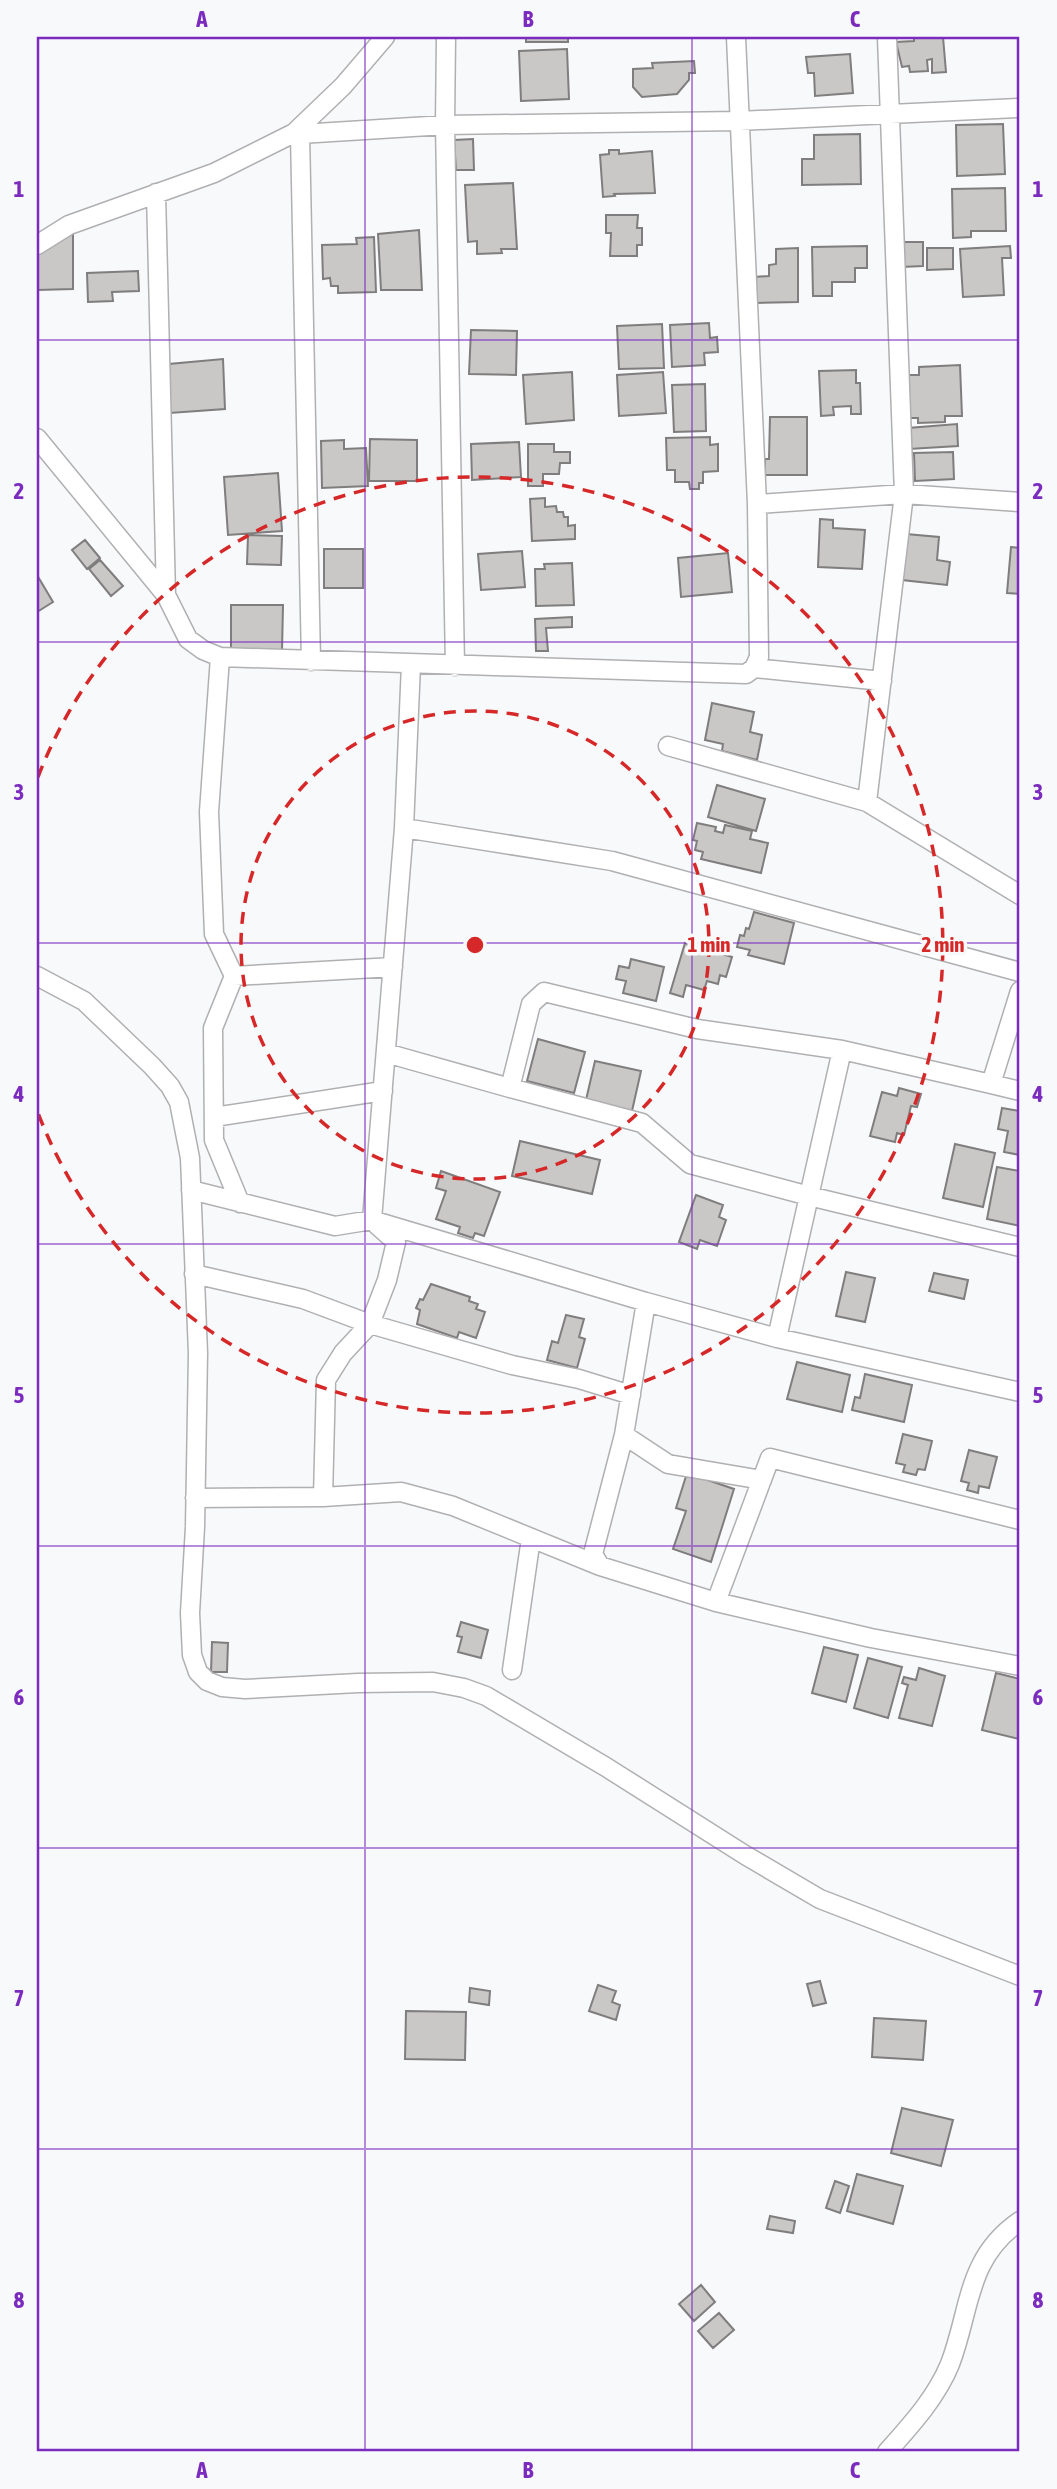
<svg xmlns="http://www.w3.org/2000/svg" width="1057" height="2489" font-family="'Asap Condensed',sans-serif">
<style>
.building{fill:#cac8c7;stroke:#7f7d7d;stroke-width:2}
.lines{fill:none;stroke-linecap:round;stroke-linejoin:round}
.street-casing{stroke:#b0b0b2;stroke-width:21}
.street{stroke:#fff;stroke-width:18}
.grid{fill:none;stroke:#7b2cbf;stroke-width:2;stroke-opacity:0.55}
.ring{fill:none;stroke:#d62828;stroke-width:3.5;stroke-dasharray:12 9}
.centre{fill:#d62828;stroke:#f8f9fa;stroke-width:3.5}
.ring-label{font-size:21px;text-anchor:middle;font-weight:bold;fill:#d62828;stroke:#f8f9fa;stroke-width:7;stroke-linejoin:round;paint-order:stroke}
.neatline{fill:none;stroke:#7b2cbf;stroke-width:2.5}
.grid-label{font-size:23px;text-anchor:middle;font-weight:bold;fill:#7b2cbf}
</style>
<rect width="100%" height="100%" fill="#f8f9fa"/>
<path class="building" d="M526,37H568V42H526Z
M914,37H943L946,72L932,73V59L927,60L928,71L910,72L909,66L902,67L896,42L914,41Z
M567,49L569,99L521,101L519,51Z
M850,54L853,93L815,96L814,73H808L806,57Z
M694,61L695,73H689V80L677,94L642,97L633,87V69L653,68L652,63Z
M1003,124L1005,174L957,176L956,125Z
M860,134L861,184L802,185V159H814V135Z
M473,139L474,170H456L454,140Z
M609,150H619V154L652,151L655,193L614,194L615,196L603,197L600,155L609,154Z
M513,183L517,249H501L502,253L477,254V241L468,242L465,185Z
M1005,188L1006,231H971V237L953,238L952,189Z
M606,215H638L637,228H642V245H637V256H610L611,233H606Z
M419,230L422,290H381L378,234Z
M73,231V289L37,290V251Z
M374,237L376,292L338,293V286H331L330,278L323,279L322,245L357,244L356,238Z
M901,242H923V266L901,267Z
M867,246V268H855V282H832V296H813L812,247Z
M1010,246L1011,258H1002L1004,295L963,297L960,249Z
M798,248V302L754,303V277L769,276V265L776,264V249Z
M927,248H953V269L927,270Z
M138,271L139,291L112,292L113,301L88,302L87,273Z
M709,323L710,338L717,337L718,352L704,353L705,365L672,367L670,325Z
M662,324L664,368L619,369L617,326Z
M471,330L517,331L516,375L469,374Z
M223,359L225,409L170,413L169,364Z
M960,365L962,416H945V422L918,423V418H908L906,375H919V367Z
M856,370V383H860L861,414H851V406L833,407L834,415L821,416L819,371Z
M572,372L574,420L526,424L523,375Z
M663,372L666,413L619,416L617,375Z
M705,384L706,431L674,432L672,385Z
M770,417H807V475H765V459H769Z
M957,424L958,446L909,449L908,428Z
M710,437V445L718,444V471L703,472V483H699V489H690L689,482H675V470H667L666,438Z
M370,439L417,440V481H369Z
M344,440V449L366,448L368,486L322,488L321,441Z
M519,442L521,477L472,480L471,444Z
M528,444H554V452H570V463H560L559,474H543V486H528Z
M953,452L954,479L915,481L914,453Z
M278,473L282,531L228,535L224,477Z
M545,498V507L556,506L557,512H563L564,517H568V526L575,525V539L532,541L530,499Z
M820,519L833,520V528L865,530L862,569L818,567Z
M906,534L939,537L937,560L950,562L947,585L902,580Z
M248,535L282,536L281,565L247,564Z
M85,540L100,558L87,569L72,550Z
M1011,547L1020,548V594L1007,593Z
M324,549H363V588H324Z
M522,551L525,587L481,590L478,554Z
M728,553L732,592L681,597L678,558Z
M100,560L123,586L111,596L89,569Z
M572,563L574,605L536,606L535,569H545L544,564Z
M37,575L53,602L37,612Z
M231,605H283L282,651L231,650Z
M572,617V627L546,628L548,651H536L535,619Z
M712,703L754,712L750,732L762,735L757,760L722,751L723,744L705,740Z
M717,785L765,799L756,831L708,817Z
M697,823L716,827L715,831L723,833L725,825L752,831L750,839L768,843L761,873L701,859L703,852L695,850L697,841L693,840Z
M754,912L794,923L784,964L748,955L750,950L737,947L740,935L744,936L746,928L749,929Z
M685,943L732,957L726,977L720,975L718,984L707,981L704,990L686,985L683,997L670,993Z
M631,959L664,967L656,1001L623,993L626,981L616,979L619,966L629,968Z
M538,1039L585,1052L574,1093L527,1081Z
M595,1061L641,1071L632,1111L586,1100Z
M899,1088L921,1094L917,1107L911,1106L904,1135L897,1133L895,1142L870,1136L882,1092L897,1096Z
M1002,1108L1020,1111V1155L1004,1152L1008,1131L998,1129Z
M520,1141L600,1160L592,1194L512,1176Z
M955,1144L995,1153L983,1207L943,1198Z
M997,1167L1020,1171V1226L987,1219Z
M441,1171L500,1192L484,1236L475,1233L473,1238L458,1233L460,1227L436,1219L446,1191L436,1188Z
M696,1195L723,1205L719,1217L726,1220L717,1246L700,1240L697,1249L679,1242Z
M846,1272L875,1278L865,1322L836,1316Z
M934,1273L968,1280L964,1299L929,1291Z
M431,1284L470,1297L469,1301L478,1304L476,1309L485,1312L476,1338L459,1332L457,1338L417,1324L420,1310L416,1308L420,1299L423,1300Z
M566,1315L584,1319L579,1337L585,1339L577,1368L547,1360L552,1341L558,1343Z
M797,1362L850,1375L842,1412L787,1399Z
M865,1374L912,1385L904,1422L852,1410L855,1397L860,1398Z
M903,1434L932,1441L925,1470L918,1469L916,1475L903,1472L905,1465L896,1463Z
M969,1450L997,1457L989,1488L979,1486L978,1493L967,1490L969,1483L961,1481Z
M687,1473L734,1489L711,1562L673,1549L686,1511L676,1508Z
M461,1622L488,1630L481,1658L458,1652L462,1637L457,1636Z
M212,1642L228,1643L227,1672H211Z
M824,1647L858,1655L846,1702L812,1693Z
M868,1658L902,1667L888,1718L854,1708Z
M919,1668L945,1676L932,1726L899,1718L908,1685L902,1683L904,1677L916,1680Z
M996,1673L1020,1679L1019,1739L982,1730Z
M820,1981L826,2003L813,2006L807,1984Z
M598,1985L616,1991L612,2002L620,2005L616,2020L589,2011Z
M470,1988L490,1991L489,2005L469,2002Z
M406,2011L466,2012L465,2060L405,2059Z
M874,2018L926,2021L923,2060L872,2057Z
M902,2108L953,2120L941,2166L891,2153Z
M857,2174L903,2186L893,2224L847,2211Z
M835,2181L849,2186L840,2213L826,2208Z
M770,2216L795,2221L793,2233L767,2229Z
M701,2285L715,2302L694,2321L679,2304Z
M719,2313L734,2330L713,2348L698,2331Z"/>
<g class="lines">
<g class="street-casing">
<path id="street" d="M446,37L445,125L455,666
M294,133L300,134L311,661
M300,134L445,125L739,121L1020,108
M156,193L166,595
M37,245L69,225L214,173L294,133L343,86L385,37
M37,438L166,595L188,639L203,650L220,657L746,674L754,668L759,657L757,504L736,37
M757,504L904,494L1020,502
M220,657L209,812L214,934L234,976L213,1028L214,1140L240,1203
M754,668L882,681
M668,746L867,802L1020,895
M867,802L904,494L887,37
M404,828L612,861L1020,972
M37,976L84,1001L152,1066L170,1086L179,1102L190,1158L198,1353L195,1527L190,1613L192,1655L198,1672L207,1681L222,1687L245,1689L358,1683L433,1682L464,1688L486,1696L606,1767L745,1855L820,1899L1020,1976
M234,976L393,967
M1020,991L991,1084L1020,1091
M842,1050L809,1196L690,1164L642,1123L510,1088L531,1004L544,992L697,1029L842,1050L991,1084
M386,1053L510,1088
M214,1117L383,1091
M191,1190L335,1226L372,1220L646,1302L777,1338
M372,1220L404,828L411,664
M1020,1247L809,1196L777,1338L1020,1392
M194,1274L303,1299L370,1324L387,1280L396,1242L377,1225
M624,1435L646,1302
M195,1498L323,1497
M1020,1520L770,1458L716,1602L871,1638L1020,1666
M600,1566L453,1506L401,1492L323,1497L326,1380L343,1353L370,1324L512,1365L579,1379L631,1395
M716,1602L600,1566L593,1554L624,1435L668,1464L762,1480
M512,1670L531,1538
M887,2452C911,2425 936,2398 950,2364C971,2309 966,2258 1020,2221"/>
</g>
<use href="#street" class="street"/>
</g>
<path class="grid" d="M365,37V2452M692,37V2452M37,340H1020M37,642H1020M37,943H1020M37,1244H1020M37,1546H1020M37,1848H1020M37,2149H1020"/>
<g class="ring">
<circle cx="475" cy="945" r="234"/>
<path d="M38 777A468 468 0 1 1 38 1113"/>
</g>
<circle cx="475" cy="945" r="10" class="centre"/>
<g class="ring-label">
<text x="709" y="952">1 min</text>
<text x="943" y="952">2 min</text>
</g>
<rect width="1057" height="2489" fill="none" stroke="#f8f9fa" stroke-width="77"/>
<rect x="38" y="38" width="980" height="2412" class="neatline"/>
<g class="grid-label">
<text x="202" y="27">A</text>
<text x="528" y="27">B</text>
<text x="855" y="27">C</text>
<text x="19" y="197">1</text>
<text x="1038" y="197">1</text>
<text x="19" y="499">2</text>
<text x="1038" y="499">2</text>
<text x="19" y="800">3</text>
<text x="1038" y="800">3</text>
<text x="19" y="1102">4</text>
<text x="1038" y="1102">4</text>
<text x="19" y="1403">5</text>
<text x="1038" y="1403">5</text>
<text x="19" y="1705">6</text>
<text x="1038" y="1705">6</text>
<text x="19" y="2006">7</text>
<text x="1038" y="2006">7</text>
<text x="19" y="2308">8</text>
<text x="1038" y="2308">8</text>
<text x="202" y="2478">A</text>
<text x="528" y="2478">B</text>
<text x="855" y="2478">C</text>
</g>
</svg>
